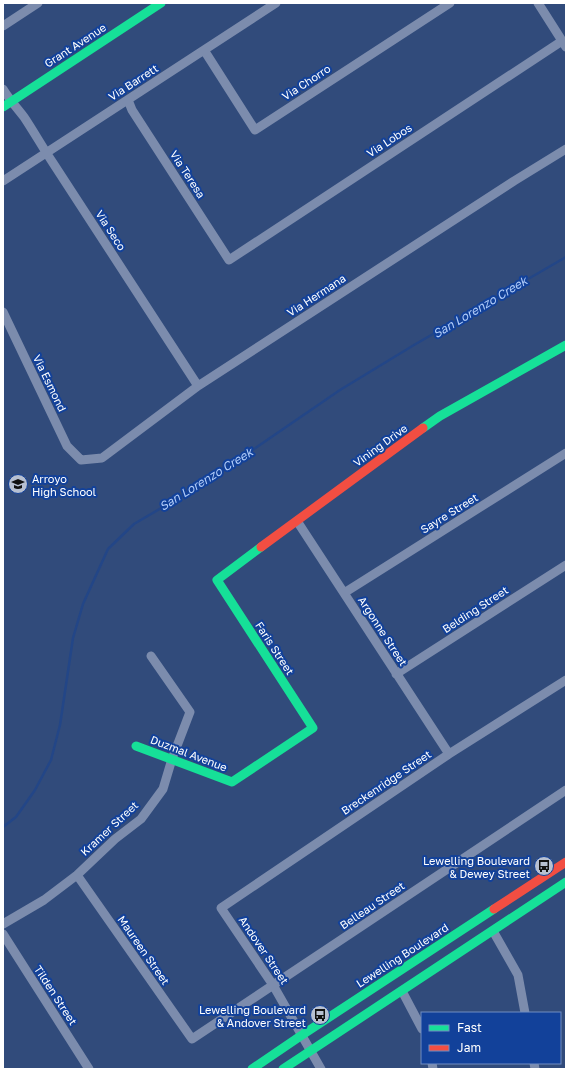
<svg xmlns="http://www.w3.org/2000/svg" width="569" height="1072" font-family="'Golos Text',sans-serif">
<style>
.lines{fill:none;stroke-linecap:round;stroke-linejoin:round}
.stream{stroke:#234687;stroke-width:2.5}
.street{stroke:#7c8cad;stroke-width:9}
.fast{stroke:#16e098;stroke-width:9}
.jam{stroke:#f24e42;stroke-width:9}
.labels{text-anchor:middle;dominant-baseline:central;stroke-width:4;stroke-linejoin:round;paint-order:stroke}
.street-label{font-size:11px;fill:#fff;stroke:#12419a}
.poi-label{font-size:11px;fill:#fff;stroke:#12419a;text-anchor:end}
.water-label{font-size:12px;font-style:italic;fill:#b2cdfa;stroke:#12419a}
</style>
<rect width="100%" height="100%" fill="#314b7b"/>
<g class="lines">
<path class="stream" d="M3,827L16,817L35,790L51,760L60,725L73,638L83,604L108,549L134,524L209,480L340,390L414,345L566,257"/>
<path class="street" d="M538,3L566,47
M3,26L38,3
M204,50L255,130L450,3
M3,89C9,99 17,108 24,117C34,132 43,148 53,163L198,386
M128,100L132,110L229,260L562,41
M3,181L276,3
M3,312L67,446L81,460L102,458L198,386L514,181L566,149
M297,521L449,754
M344,593L566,453
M396,674L566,565
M77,875L192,1039L566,790
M3,924L44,900L77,875L115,839L141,819L163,789L172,759L190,712L151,656
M493,931L518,975L525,1013
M3,934L89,1069
M402,991L422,1029
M432,1063L433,1069
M534,1063L535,1069
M321,1069L273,985L221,908L449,754L566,680"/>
<path class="fast" d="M3,107L161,3
M423,428L440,416L566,345
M136,746L232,782L313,728L217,580L261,547
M252,1069L302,1035L494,909
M283,1069L566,882"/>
<path class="jam" d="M261,547L423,428
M494,909L566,862"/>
</g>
<defs>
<g id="school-disc" transform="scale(1)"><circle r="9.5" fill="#b7c0d1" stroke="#12419a"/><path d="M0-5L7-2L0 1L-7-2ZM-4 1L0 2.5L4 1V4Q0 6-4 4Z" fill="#111"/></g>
<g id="bus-disc" transform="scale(1)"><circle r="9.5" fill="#b7c0d1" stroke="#12419a"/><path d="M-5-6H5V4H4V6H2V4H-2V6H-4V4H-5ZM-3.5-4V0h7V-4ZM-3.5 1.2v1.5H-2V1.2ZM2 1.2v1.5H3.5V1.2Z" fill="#111"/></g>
</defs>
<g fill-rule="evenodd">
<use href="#school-disc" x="18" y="484"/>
<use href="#bus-disc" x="544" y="866"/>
<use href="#bus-disc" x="320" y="1015"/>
</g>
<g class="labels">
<g class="street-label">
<text transform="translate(75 45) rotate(-33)">Grant Avenue</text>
<text transform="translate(133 82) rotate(-33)">Via Barrett</text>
<text transform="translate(306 82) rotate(-33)">Via Chorro</text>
<text transform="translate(389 140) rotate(-33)">Via Lobos</text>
<text transform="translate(188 174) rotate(57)">Via Teresa</text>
<text transform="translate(111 230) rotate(57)">Via Seco</text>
<text transform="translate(316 295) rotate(-33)">Via Hermana</text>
<text transform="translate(50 383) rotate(64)">Via Esmond</text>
<text transform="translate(380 445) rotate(-36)">Vining Drive</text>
<text transform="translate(449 513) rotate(-32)">Sayre Street</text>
<text transform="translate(475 609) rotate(-33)">Belding Street</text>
<text transform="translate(383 631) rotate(57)">Argonne Street</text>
<text transform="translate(275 648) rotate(57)">Faris Street</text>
<text transform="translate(189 753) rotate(21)">Duzmal Avenue</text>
<text transform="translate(386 782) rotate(-34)">Breckenridge Street</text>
<text transform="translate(109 828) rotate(-43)">Kramer Street</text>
<text transform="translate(372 905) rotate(-34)">Belleau Street</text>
<text transform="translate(144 950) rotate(55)">Maureen Street</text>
<text transform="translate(264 950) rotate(56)">Andover Street</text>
<text transform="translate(402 955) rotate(-33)">Lewelling Boulevard</text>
<text transform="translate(56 995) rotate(57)">Tilden Street</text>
</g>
<g class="poi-label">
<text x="32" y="478" text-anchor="start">Arroyo<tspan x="32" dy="13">High School</tspan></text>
<text x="530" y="860">Lewelling Boulevard<tspan x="530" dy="13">&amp; Dewey Street</tspan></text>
<text x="306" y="1009">Lewelling Boulevard<tspan x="306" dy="13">&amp; Andover Street</tspan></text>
</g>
<g class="water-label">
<text transform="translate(480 307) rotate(-31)">San Lorenzo Creek</text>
<text transform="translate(206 479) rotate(-32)">San Lorenzo Creek</text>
</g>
</g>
<rect width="569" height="1072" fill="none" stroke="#ffffff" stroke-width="8"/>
<rect x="421" y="1012" width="140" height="52" fill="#12419a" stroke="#718dc2"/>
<rect x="429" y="1025" width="20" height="6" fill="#16e098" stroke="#718dc2"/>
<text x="457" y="1032" font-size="12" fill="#ffffff">Fast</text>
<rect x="429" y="1045" width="20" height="6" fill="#f24e42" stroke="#718dc2"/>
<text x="457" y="1052" font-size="12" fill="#ffffff">Jam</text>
</svg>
